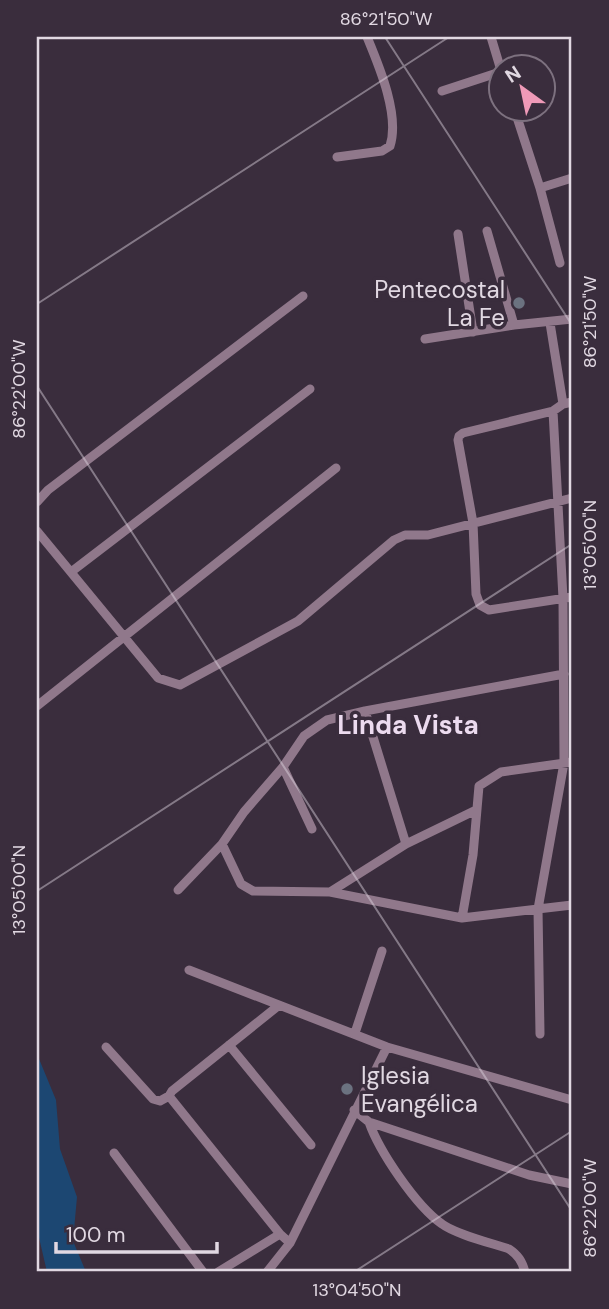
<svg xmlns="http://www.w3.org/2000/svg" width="609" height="1309" font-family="'DM Sans',sans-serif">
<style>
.water{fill:#1c4772}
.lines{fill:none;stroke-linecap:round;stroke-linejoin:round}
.minor{stroke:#90788b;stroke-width:9}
.ticks{fill:none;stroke:#e1d8e2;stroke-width:2;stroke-opacity:0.45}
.worship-dot{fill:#6b7280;stroke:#3a2d3d;stroke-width:2.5}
.labels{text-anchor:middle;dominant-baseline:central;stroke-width:7;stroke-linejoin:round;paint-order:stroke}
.poi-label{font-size:24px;fill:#e1d8e2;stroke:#3a2d3d;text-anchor:end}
.neighbourhood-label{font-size:26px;font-weight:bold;fill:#ecdbef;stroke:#3a2d3d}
.neatline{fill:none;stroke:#e1d8e2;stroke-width:2.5}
.ticks-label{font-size:18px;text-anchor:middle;fill:#e1d8e2}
</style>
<rect width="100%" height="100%" fill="#3a2d3d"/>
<path class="water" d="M37,1054L56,1100L60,1149L77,1197L73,1241L86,1272H47L37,1229Z"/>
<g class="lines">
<path class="minor" d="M491,37L500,67
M442,91L500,72
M514,108L540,188L560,263
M337,157L382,151L390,146C400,115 379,66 367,37
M540,188L572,178
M487,231L514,325
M458,234L473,332
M550,323L563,404
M425,339L514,325L572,319
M572,402L563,404L553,411L463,433L459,436L458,440L473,523L476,594L480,605L489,610L572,597
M37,502L48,490L303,296
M37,531L158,678L180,685L298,621L394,540L405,535H428L572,498
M71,572L310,389
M37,706L336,468
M365,711L406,844
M283,767L312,829
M222,844L241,884L253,891L330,892L462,918L572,905
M178,890L222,844L244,812L283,767L304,736L327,720L365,711L564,674
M330,892L406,844L476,810
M462,918L473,855L479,786L501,772L572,762
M189,970L387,1047L572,1100
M278,1006L172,1091L169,1096L280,1234L290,1243
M355,1033L382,951
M540,1034L538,909L564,763L563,598L553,411
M229,1045L311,1145
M106,1047L153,1099L160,1101L169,1096
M354,1110L369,1122L529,1175L572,1184
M369,1122C379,1151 416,1206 442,1224C455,1234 491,1243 509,1249C518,1255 522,1261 525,1272
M114,1153L203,1272
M218,1272L280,1234
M267,1272L290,1243L387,1047"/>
</g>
<path class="ticks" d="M385,37L572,325M37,304L449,37M37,386L572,1211M37,891L572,544M354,1272L572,1131"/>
<g class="worship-dot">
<circle cx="519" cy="303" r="7"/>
<circle cx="347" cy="1089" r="7"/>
</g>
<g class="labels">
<g class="poi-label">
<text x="505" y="289">Pentecostal<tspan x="505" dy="28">La Fe</tspan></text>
<text x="361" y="1075" text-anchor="start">Iglesia<tspan x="361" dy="28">Evangélica</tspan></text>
</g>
<g class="neighbourhood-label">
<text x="408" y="725">Linda Vista</text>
</g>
</g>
<rect width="609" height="1309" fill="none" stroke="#3a2d3d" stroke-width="77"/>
<g transform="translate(522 88) rotate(327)"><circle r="33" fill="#3a2d3d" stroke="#7d717f" stroke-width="2"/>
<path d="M0-5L12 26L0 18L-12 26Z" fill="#ef9ab8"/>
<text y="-10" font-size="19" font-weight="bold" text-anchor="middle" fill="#e1d8e2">N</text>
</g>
<path d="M56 1242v10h161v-10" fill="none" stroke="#e1d8e2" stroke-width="3.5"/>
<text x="66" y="1242" font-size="21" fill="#e1d8e2" stroke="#3a2d3d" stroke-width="5" paint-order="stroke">100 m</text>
<rect x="38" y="38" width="532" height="1232" class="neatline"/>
<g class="ticks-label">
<text x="386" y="25">86°21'50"W</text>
<text transform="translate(590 322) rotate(-90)" y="6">86°21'50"W</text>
<text transform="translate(19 389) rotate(-90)" y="6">86°22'00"W</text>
<text transform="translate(590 545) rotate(-90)" y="6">13°05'00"N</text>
<text transform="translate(19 890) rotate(-90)" y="6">13°05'00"N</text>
<text transform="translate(590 1208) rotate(-90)" y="6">86°22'00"W</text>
<text x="357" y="1296">13°04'50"N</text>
</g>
</svg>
